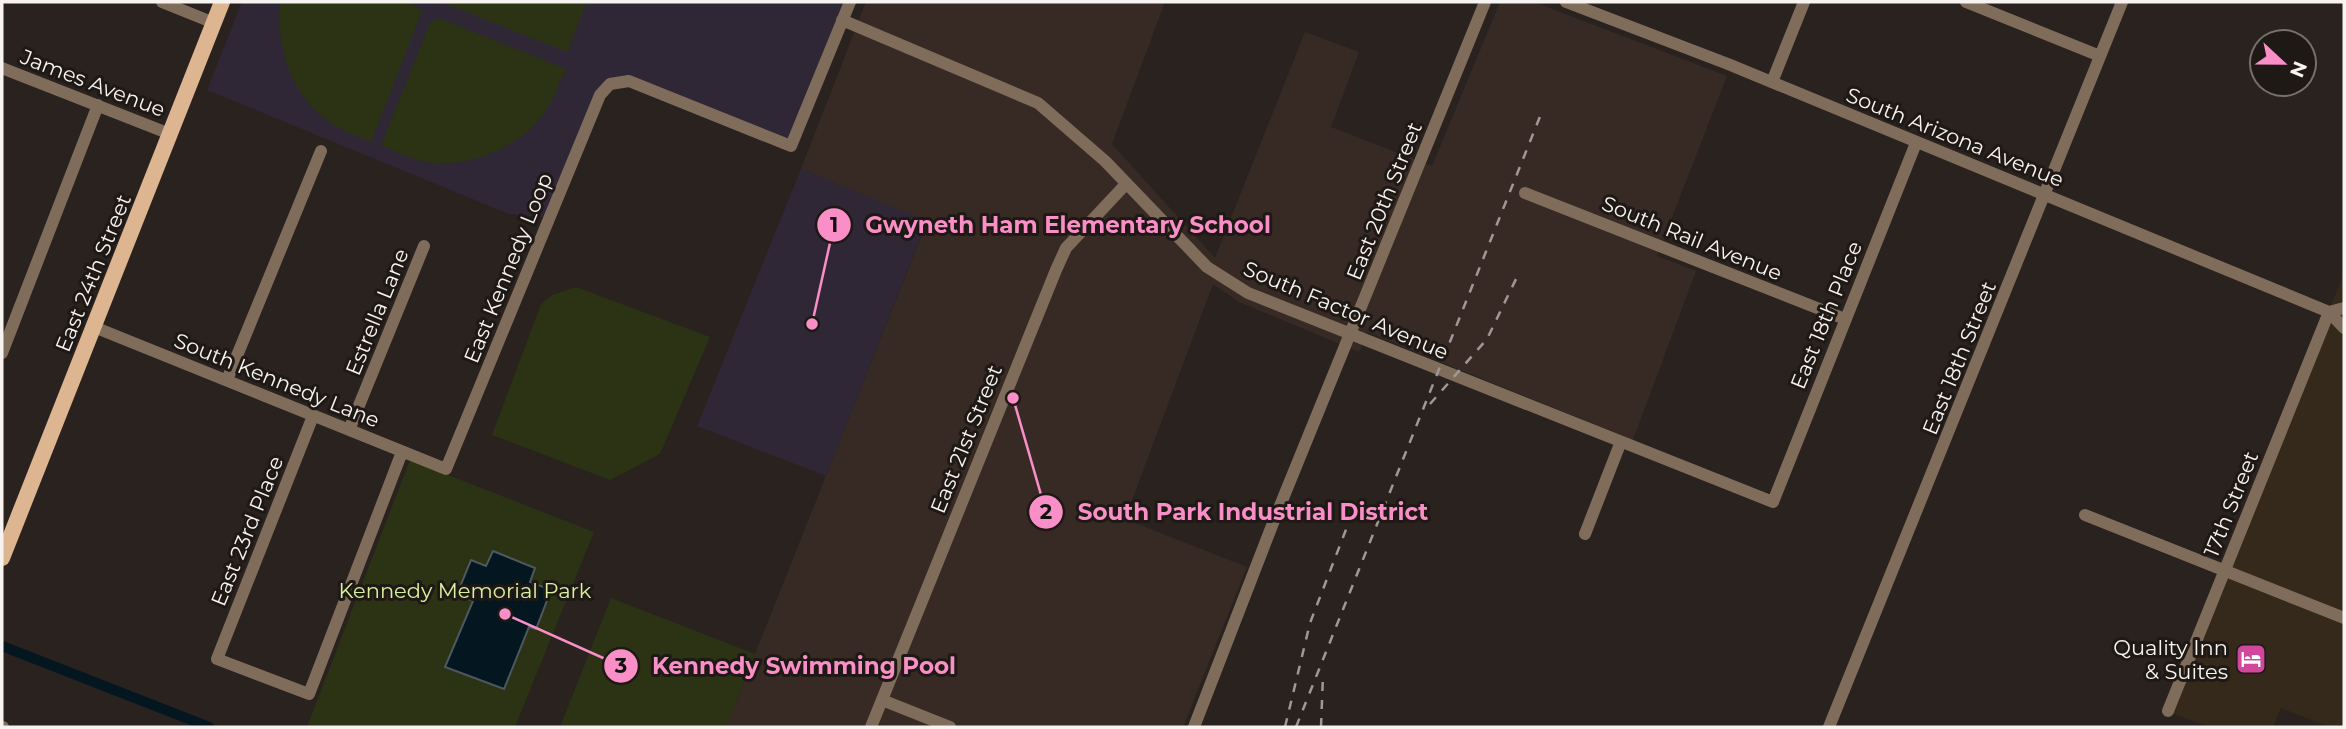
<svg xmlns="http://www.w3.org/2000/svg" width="2346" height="729" font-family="Montserrat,sans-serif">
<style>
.commercial{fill:#35291b}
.built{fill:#372a25}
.education{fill:#302736}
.green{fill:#2b3314}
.water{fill:#041620;stroke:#4d585f;stroke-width:2}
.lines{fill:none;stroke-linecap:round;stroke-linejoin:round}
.canal{stroke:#041620;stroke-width:10}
.minor{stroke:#806c5b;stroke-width:12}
.major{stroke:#deb591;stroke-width:16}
.rail{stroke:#9e9997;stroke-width:2.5;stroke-dasharray:9 9;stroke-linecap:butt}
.labels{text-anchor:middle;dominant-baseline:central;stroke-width:6;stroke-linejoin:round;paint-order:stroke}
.street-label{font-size:21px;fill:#f7f3f1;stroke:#1f1916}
.park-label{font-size:21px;fill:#d9f09c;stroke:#1f1916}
.poi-label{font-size:21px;fill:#f7f3f1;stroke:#1f1916;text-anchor:end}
.leader{fill:none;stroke:#fa8fc7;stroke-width:2.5}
.callout-dot{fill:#fa8fc7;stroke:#1f1916;stroke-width:2.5}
.mark-label{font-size:21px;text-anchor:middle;font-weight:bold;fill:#111}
.callout-label{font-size:23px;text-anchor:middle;font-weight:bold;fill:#fa8fc7;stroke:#1f1916;stroke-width:6;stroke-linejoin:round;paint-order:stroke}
</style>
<rect width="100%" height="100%" fill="#29221f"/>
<path class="commercial" d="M2344,273V727H2329L2281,708L2273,727H2210L2162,710L2225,570Z"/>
<path class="built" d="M866,2H1165L1112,144L1215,258L1305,32L1359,52L1331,127L1432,166L1500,2H1534L1727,76L1657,256L1696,271L1633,440L1367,332L1359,352L1237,301L1213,284L1125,519L1247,567L1183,727H726L927,222L801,169Z"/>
<path class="education" d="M242,2H850L791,146L629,81L610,84L549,218L509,214L207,90Z
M801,169L927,221L826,476L697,426Z"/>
<path class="green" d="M280,2H408L422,11L371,142C358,136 343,131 331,123C291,97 276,47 280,2Z
M441,2H587L567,52Z
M439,18L566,69C560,81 555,95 548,107C525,147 466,171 421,161C408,158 394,150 381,145L430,23Z
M576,287L710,337L660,454L610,480L492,435L541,304L552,295Z
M410,460L594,532L515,727H307Z
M611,598L755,654L726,727H560Z"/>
<path class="water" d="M493,551L535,568L530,582L551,590L536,629L529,627L504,689L445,667L473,601L457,594L471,560L486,566Z"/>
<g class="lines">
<path class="canal" d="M2,646L209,727"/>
<path class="minor" d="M162,2L214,23
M1566,2L1728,64L2329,312L2344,328
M1966,2L2100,56
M842,20L1038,103L1105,161L1207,267L1248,293L1773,502L1916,143
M2,68L170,134
M1772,82L1804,2
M1525,193L1845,319
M2329,312L2344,308
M94,327L446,469L600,95L610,84L629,81L791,146L850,2
M2,353L98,105
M227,380L321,151
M313,416L217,659L309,694L402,452
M349,430L424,246
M2085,515L2344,618
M1585,534L1620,444
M882,700L950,727
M2168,711L2329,312
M2,727H3
M871,727L1056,270L1066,248L1126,184
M1194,727L1273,523L1485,2
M1829,727L2122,2"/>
<path class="major" d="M2,558L222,2"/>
<path class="rail" d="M1430,404L1487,339L1516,279
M1285,727L1310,623L1347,527
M1296,727L1541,114
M1321,727L1323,675"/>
</g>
<defs>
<g id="hotel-square" transform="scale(1.575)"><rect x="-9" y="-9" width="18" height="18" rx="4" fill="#d1479c" stroke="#1f1916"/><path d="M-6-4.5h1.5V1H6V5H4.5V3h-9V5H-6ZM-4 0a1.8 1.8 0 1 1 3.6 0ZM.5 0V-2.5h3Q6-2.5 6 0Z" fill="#fff"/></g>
</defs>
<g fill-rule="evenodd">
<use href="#hotel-square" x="2251" y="659"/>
</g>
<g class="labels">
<g class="street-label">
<text transform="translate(93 83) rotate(21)">James Avenue</text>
<text transform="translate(1955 137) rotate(22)">South Arizona Avenue</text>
<text transform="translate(1384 201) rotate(-68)">East 20th Street</text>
<text transform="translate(1692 238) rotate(22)">South Rail Avenue</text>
<text transform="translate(508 268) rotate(-68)">East Kennedy Loop</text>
<text transform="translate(93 273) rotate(-68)">East 24th Street</text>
<text transform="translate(1346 310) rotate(23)">South Factor Avenue</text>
<text transform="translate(377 312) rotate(-68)">Estrella Lane</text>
<text transform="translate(1826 315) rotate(-68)">East 18th Place</text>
<text transform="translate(1959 358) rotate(-68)">East 18th Street</text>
<text transform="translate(277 380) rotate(22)">South Kennedy Lane</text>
<text transform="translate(966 439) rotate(-68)">East 21st Street</text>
<text transform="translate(2231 504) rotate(-68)">17th Street</text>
<text transform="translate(247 531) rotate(-68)">East 23rd Place</text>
</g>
<g class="park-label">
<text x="465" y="590">Kennedy Memorial Park</text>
</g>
<g class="poi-label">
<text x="2228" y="647">Quality Inn<tspan x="2228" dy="24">&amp; Suites</tspan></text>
</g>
</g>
<path class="leader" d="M812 324L834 225M1013 398L1046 512M505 614L621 666"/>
<g class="callout-dot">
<circle cx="812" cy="324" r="7"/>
<circle cx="1013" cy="398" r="7"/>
<circle cx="505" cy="614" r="7"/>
<circle cx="834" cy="225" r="18"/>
<circle cx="1046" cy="512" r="18"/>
<circle cx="621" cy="666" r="18"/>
</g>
<g class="mark-label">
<text x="834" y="232">1</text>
<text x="1046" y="519">2</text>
<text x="621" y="673">3</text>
</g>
<g class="callout-label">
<text x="1068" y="233">Gwyneth Ham Elementary School</text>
<text x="1253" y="520">South Park Industrial District</text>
<text x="804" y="674">Kennedy Swimming Pool</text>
</g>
<rect width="2346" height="729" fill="none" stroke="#f7f3f1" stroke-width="7"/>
<g transform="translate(2283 63) rotate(112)"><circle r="33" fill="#1f1916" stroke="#75706e" stroke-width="2"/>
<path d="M0-5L12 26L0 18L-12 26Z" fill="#fa8fc7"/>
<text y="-10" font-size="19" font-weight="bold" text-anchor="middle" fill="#f7f3f1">N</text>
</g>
</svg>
